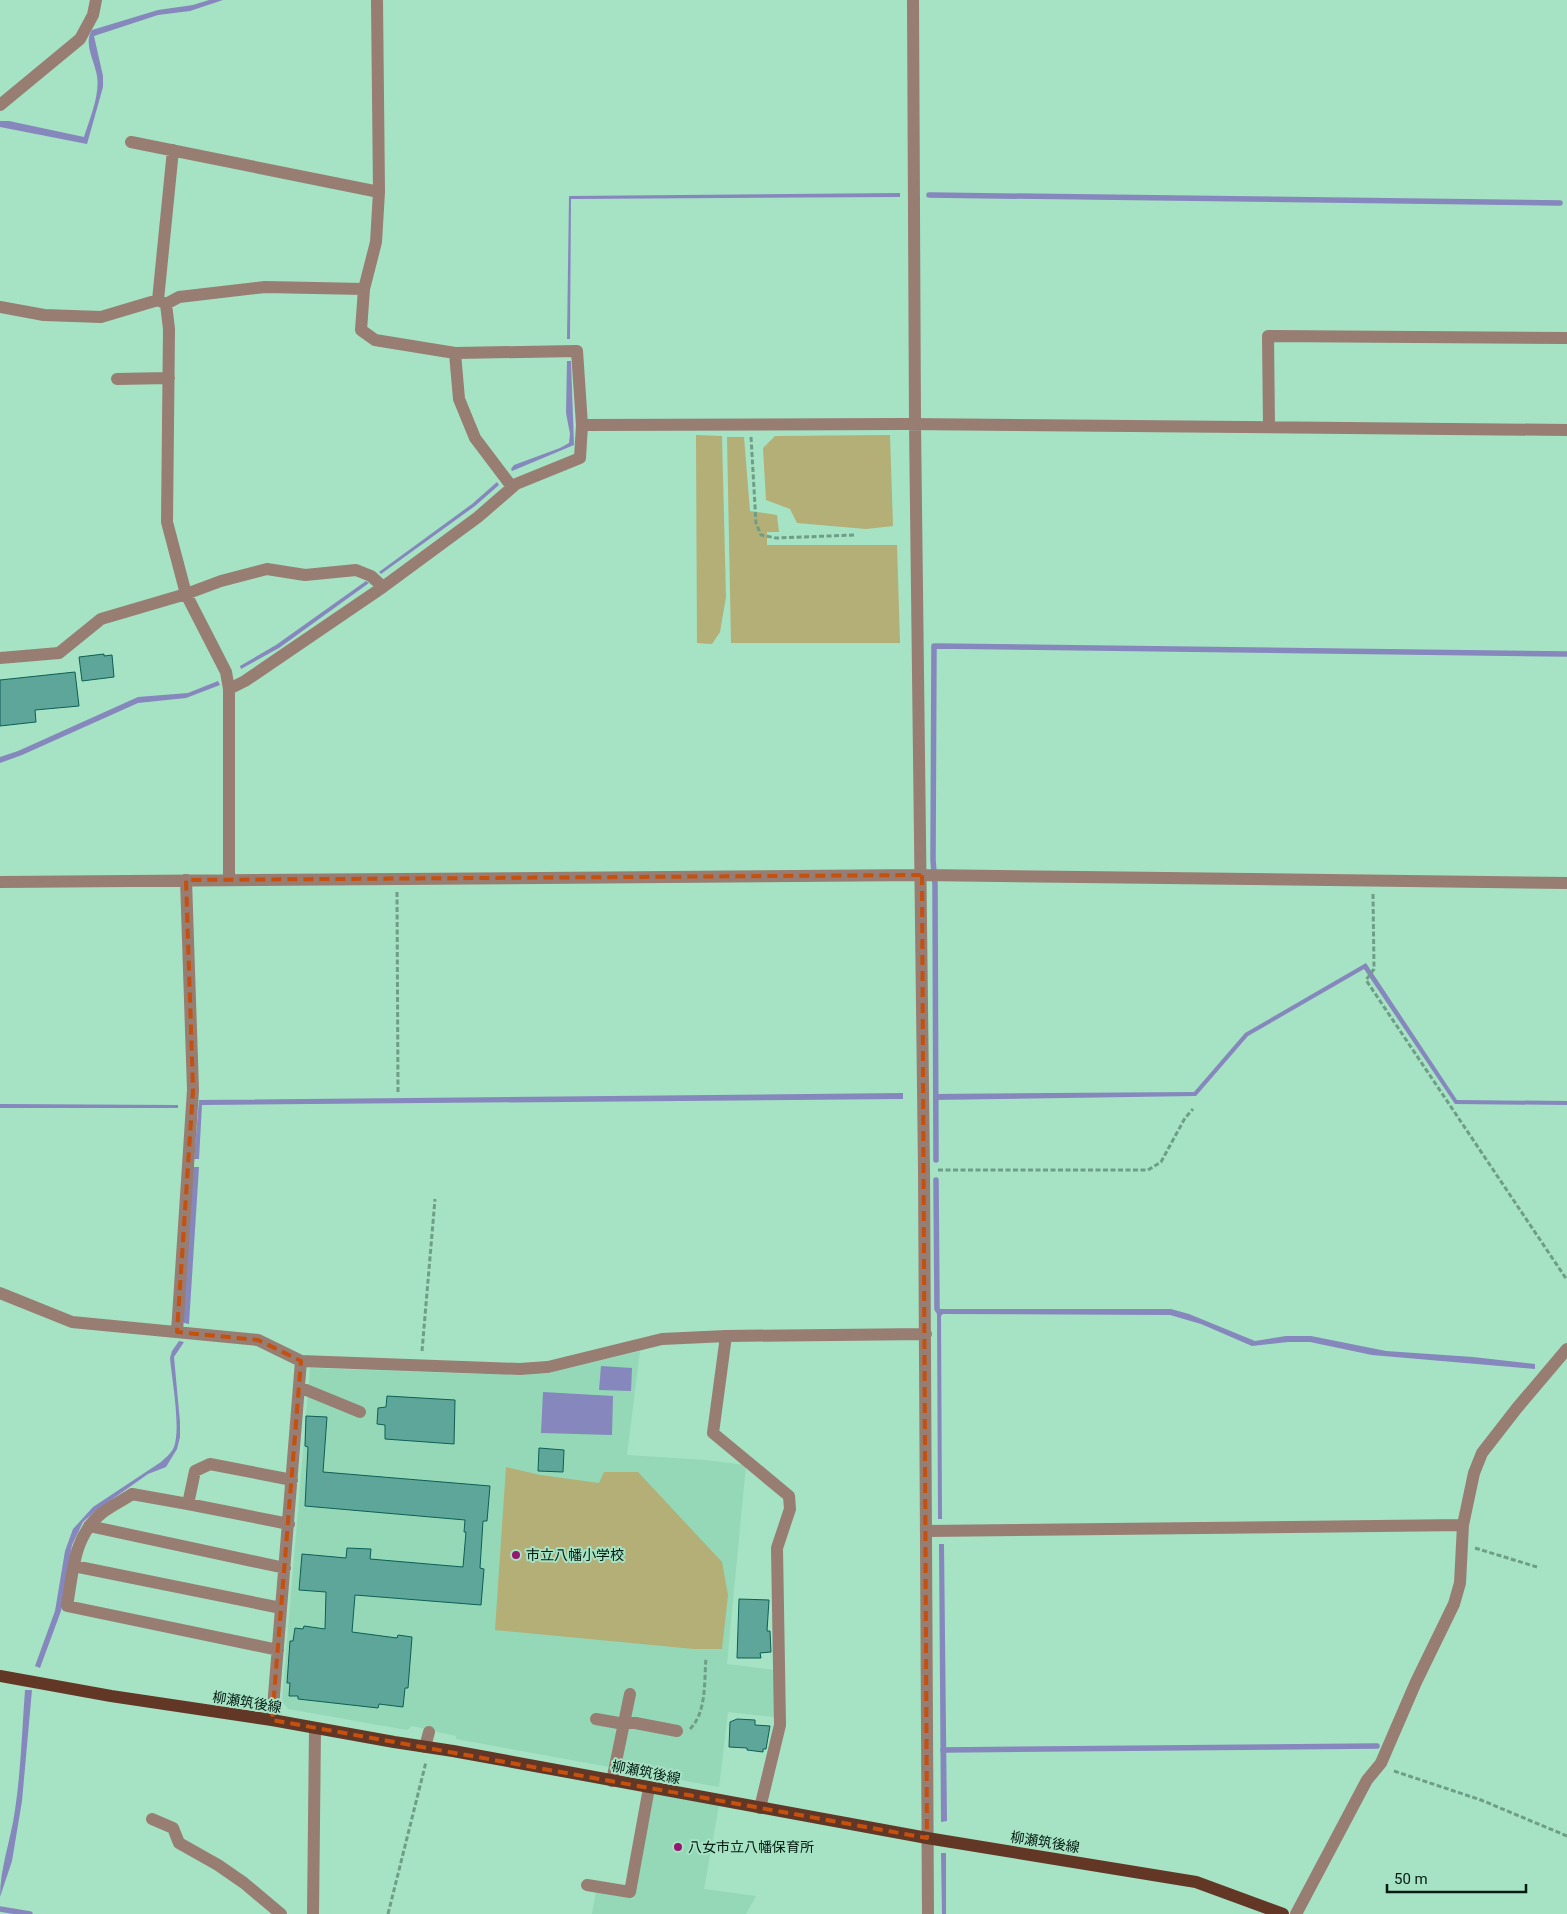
<svg xmlns="http://www.w3.org/2000/svg" width="1567" height="1914" font-family="Roboto,'Noto Sans JP',sans-serif">
<style>
.built{fill:#94d8b7}
.green{fill:#b4ae77}
.water{fill:#8687bd}
.lines{fill:none;stroke-linecap:round;stroke-linejoin:round}
.stream{stroke:#8687bd;stroke-width:5.5}
.building{fill:#5ea59a;stroke:#0d5f55}
.path{stroke:#6f9e87;stroke-width:3;stroke-dasharray:5 2.5;stroke-linecap:butt}
.minor{stroke:#977d72;stroke-width:12}
.major{stroke:#623725;stroke-width:12}
.marked{fill:none;stroke:#c6500d;stroke-width:4;stroke-dasharray:10 6;stroke-linejoin:round}
.poi-dot{fill:#951771;stroke:#a6e2c4;stroke-width:2}
.labels{text-anchor:middle;dominant-baseline:central;stroke-width:4;stroke-linejoin:round;paint-order:stroke}
.poi-label{font-size:14px;fill:#031a10;stroke:#a6e2c4;text-anchor:start}
.street-label{font-size:14px;fill:#031a10;stroke:#a6e2c4}
</style>
<rect width="100%" height="100%" fill="#a6e2c4"/>
<path class="built" d="M640,1351L627,1455L705,1460L746,1465L727,1664L775,1670V1705L774,1717L728,1712L719,1787L456,1739V1736L412,1726L407,1730L288,1709L282,1701L310,1368L512,1375L545,1374Z
M654,1793L719,1805L704,1889L756,1896L746,1914H592L596,1891L634,1899Z"/>
<path class="green" d="M696,435L722,436L726,597L720,632L712,644L697,643Z
M890,435L893,526L866,529L797,523L790,509L766,500L763,448L775,436Z
M727,437H744L750,511L777,515L779,532H767V545H897L900,643H731Z
M506,1467L540,1475L599,1483L604,1472H638L722,1562L728,1595L722,1649H694L495,1630Z"/>
<path class="water" d="M209,0H223L190,11L158,15L94,36L103,76V87L87,144L0,127V121H9L84,137C90,118 100,95 97,76C95,62 83,43 92,30L158,10L193,5Z
M900,193V197L571,199L570,339H567L569,196Z
M567,361H571L574,445L512,471L511,469L514,465L560,448L569,443L570,434L566,413Z
M497,482L499,485L475,506L381,574L379,572L472,504Z
M366,581L369,583L279,648L241,669L240,666L276,645Z
M218,681L220,685L186,698L138,703L22,755L0,763V757L18,751L138,697L188,693Z
M1366,963L1457,1100L1567,1101V1105L1455,1104L1364,969L1248,1036L1196,1096L933,1100V1094L1194,1092L1245,1033Z
M903,1093V1099L202,1105L199,1159H194L199,1100Z
M0,1104L178,1105V1108H0Z
M193,1167H199L189,1324L184,1323L182,1320Z
M937,1309H1171L1189,1314L1255,1341L1286,1336H1311L1386,1351L1473,1357L1535,1364V1369L1372,1355L1310,1342H1288L1252,1346L1201,1324L1170,1315L943,1314L941,1316L942,1519H938Z
M179,1341L184,1342L174,1357L180,1422V1437L177,1449L166,1467L148,1474L94,1512L83,1522L72,1545L61,1611L40,1668L35,1666L55,1611L65,1551L73,1529L93,1507L161,1462C166,1457 171,1454 174,1447C181,1428 172,1380 170,1358L172,1351Z
M601,1366L632,1368L631,1391L599,1390Z
M543,1392L613,1396L612,1435L541,1433Z
M939,1544H944L947,1821L941,1822Z
M25,1690H32L22,1801L12,1861L0,1897C0,1868 11,1839 15,1810C21,1770 22,1730 25,1690Z
M941,1853H946V1914H942Z"/>
<g class="lines">
<path class="stream" d="M929,195L1560,203
M936,1160L935,884L933,860L934,646L1567,654
M936,1180L937,1309L939,1312
M943,1750L1377,1746
M0,1909L30,1914"/>
</g>
<path class="building" d="M104,654V656L112,655L114,677L82,681L79,657Z
M75,672L79,706L35,710L36,722L0,726V680Z
M387,1396L455,1400L454,1444L385,1439V1425L377,1424L378,1408L386,1407Z
M306,1416L327,1417L323,1472L490,1486L487,1521H483L480,1568L484,1569L481,1605L355,1595L352,1632L397,1638L398,1635L412,1637L408,1688H405L403,1707L379,1704L378,1708L298,1699V1696H289L290,1683H287L290,1641H293L295,1628L303,1629L304,1626L325,1629L326,1592L299,1590L302,1554L346,1558L347,1548L371,1549L370,1559L463,1567L466,1532H464L465,1520L305,1506L308,1447L305,1446Z
M539,1448L564,1450L563,1472L538,1471Z
M739,1599L769,1600L767,1631H770L771,1652L760,1653L761,1658H737Z
M737,1719L755,1720V1725L770,1726L766,1749H763V1752L747,1750V1748L729,1747L730,1722Z"/>
<g class="lines">
<path class="path" d="M751,437L756,523L761,535L776,538L855,535
M397,892L398,1092
M1373,894L1374,969L1366,980L1567,1280
M938,1170H1148L1161,1162L1185,1118L1193,1109
M422,1351L435,1199
M1475,1548L1537,1567
M690,1729C707,1712 704,1681 706,1658
M1394,1771L1481,1800L1567,1836
M388,1914L426,1762"/>
<path class="minor" d="M913,0L915,424L924,1170L928,1914
M0,105L80,39L93,15L96,0
M131,142L379,192
M158,300L173,150
M166,304L179,297L265,287L364,289
M0,307L44,315L101,317L158,300L166,304L169,329L167,522L186,594L226,672L229,689
M455,353L459,399L475,438L512,487
M117,379L169,378
M582,425L905,424L1567,430
M1269,427L1268,336L1567,338
M0,658L59,653L101,619L186,594L221,581L267,569L305,575L356,570L371,576L383,587
M229,880V689L245,681L383,587L478,517L516,484L580,458L582,425L577,351L455,353L375,340L361,330L364,289L376,242L379,192L377,0
M0,882L922,875L1567,883
M0,1293L72,1322L258,1340L301,1361L520,1369L548,1367L662,1339L726,1336L926,1334
M177,1332L193,1090L186,880
M726,1336L713,1433L789,1496L790,1509L777,1548L780,1725L760,1808
M299,1387L360,1412
M188,1504L289,1524
M89,1526L285,1568
M926,1531L1463,1525L1474,1473L1482,1453L1517,1408L1567,1349
M74,1566L281,1608
M278,1650L67,1606C73,1573 73,1536 102,1513C111,1506 122,1501 132,1494L188,1504L195,1471L210,1464L292,1480
M596,1719L624,1724
M272,1720L301,1361
M625,1721L677,1731
M425,1747L429,1732
M612,1781L630,1694
M152,1819L173,1828L179,1843L218,1865L244,1883L281,1914
M587,1885L630,1892L649,1788
M313,1914L315,1729
M1296,1914L1367,1780L1381,1763L1416,1682L1454,1604L1460,1583L1463,1525"/>
<path class="major" d="M0,1676L111,1696L272,1720L394,1742L453,1751L927,1838L1196,1882L1283,1914"/>
</g>
<path class="marked" d="M922,875L927,1838L272,1720L301,1361L258,1340L177,1332L193,1090L186,880Z"/>
<g class="poi-dot">
<circle cx="516" cy="1555" r="5"/>
<circle cx="678" cy="1847" r="5"/>
</g>
<g class="labels">
<g class="poi-label">
<text x="526" y="1555">市立八幡小学校</text>
<text x="688" y="1847">八女市立八幡保育所</text>
</g>
<g class="street-label">
<text transform="translate(247 1702) rotate(9)">柳瀬筑後線</text>
<text transform="translate(646 1772) rotate(11)">柳瀬筑後線</text>
<text transform="translate(1045 1842) rotate(9)">柳瀬筑後線</text>
</g>
</g>
<path d="M1387 1884v8h139v-8" fill="none" stroke="#031a10" stroke-width="2.5"/>
<text x="1394" y="1884" font-size="15" fill="#031a10" stroke="#a6e2c4" stroke-width="4" paint-order="stroke">50 m</text>
</svg>
